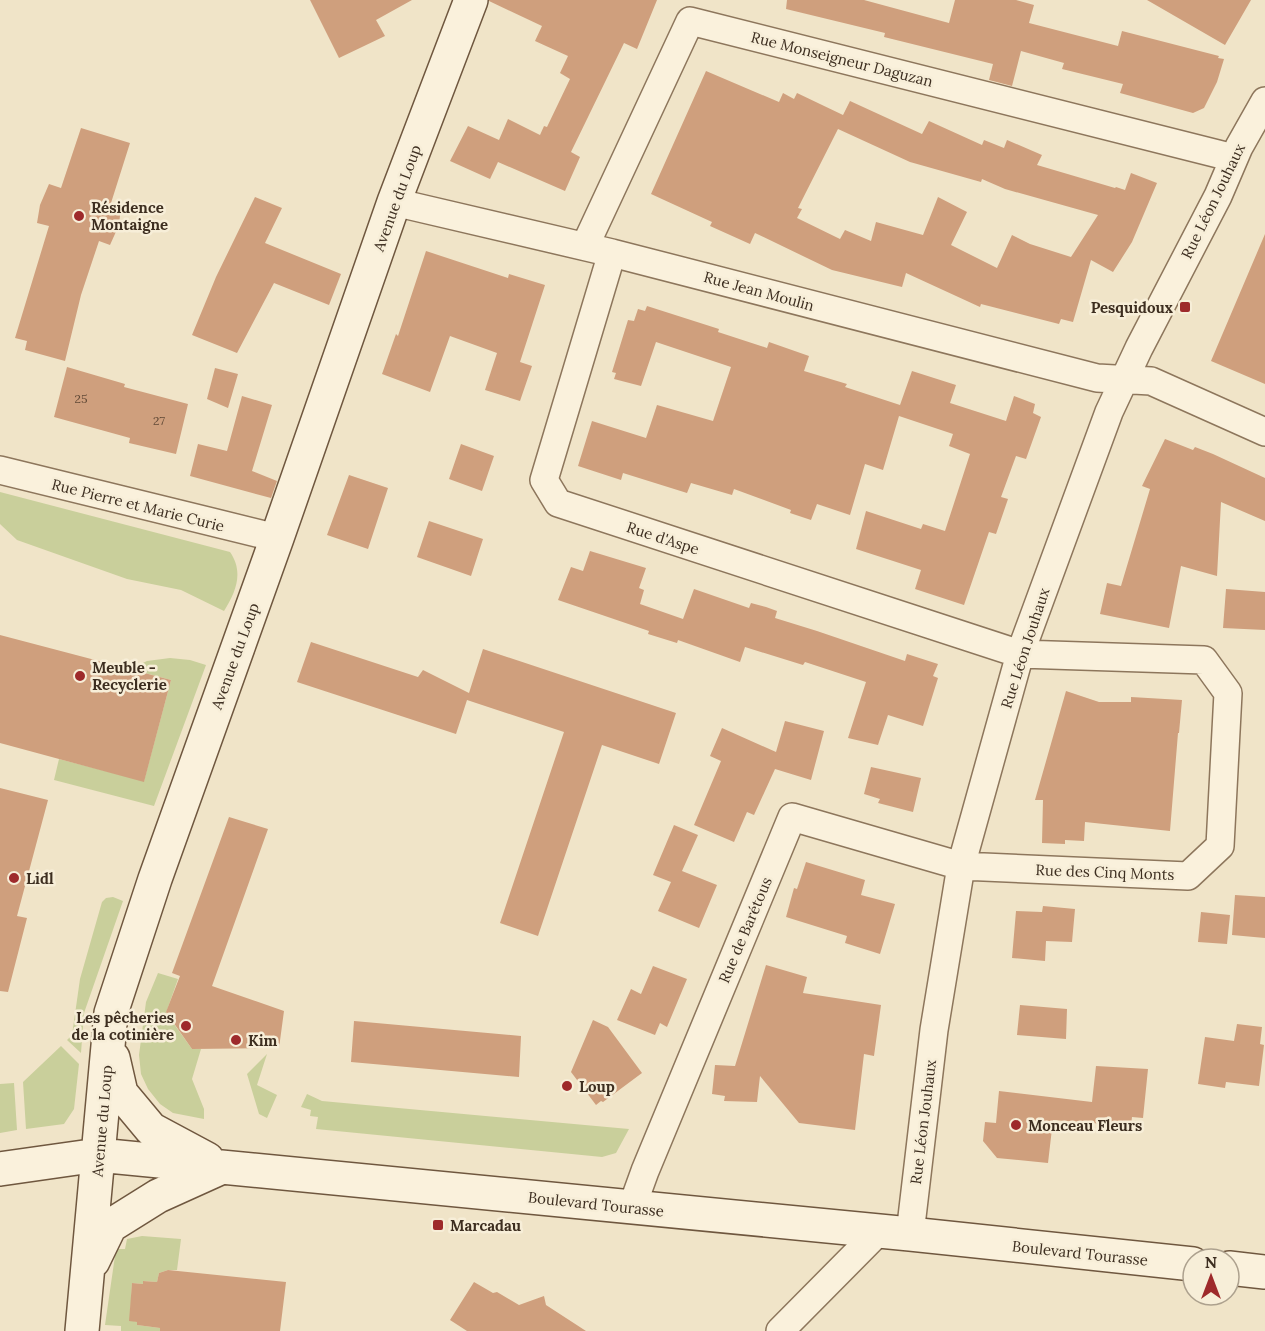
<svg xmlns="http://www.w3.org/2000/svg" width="1265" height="1331" font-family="Lora,serif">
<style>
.green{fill:#c9cf9b}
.building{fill:#cf9f7d;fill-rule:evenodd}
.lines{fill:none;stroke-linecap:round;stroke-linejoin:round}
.street-casing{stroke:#8d765c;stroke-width:30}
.secondary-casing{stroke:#6f573f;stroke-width:36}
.street{stroke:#faf1dc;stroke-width:27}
.secondary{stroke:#faf1dc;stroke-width:33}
.poi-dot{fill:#9e2a2b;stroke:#f7eed8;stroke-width:2}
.labels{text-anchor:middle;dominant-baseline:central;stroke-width:5;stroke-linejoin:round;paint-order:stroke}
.number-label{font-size:12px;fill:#624a37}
.street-label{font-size:15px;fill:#3d2e20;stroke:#f7eed8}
.poi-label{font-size:15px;font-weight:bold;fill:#3d2e20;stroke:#f7eed8;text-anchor:start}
</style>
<rect width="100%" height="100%" fill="#f0e4c8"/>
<path class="green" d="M0,492L230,552C244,572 236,592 224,611L181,590L127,579L17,540L0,524Z
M170,658L190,660L206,665L154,806L54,780L59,759L144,781L171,680L130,669L147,661Z
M113,897L123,901L84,1013L81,1053L67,1040L72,1035L80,979L102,902L106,898Z
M158,973L178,979L166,1013L192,1049H201L192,1079L204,1109V1119L173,1113L160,1104L148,1089L141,1074L139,1055L146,1002Z
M61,1046L79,1064L74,1109L64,1124L26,1129L23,1082Z
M267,1054L257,1085L277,1095L267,1118L259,1114L247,1074Z
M14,1083L17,1130L0,1133V1084Z
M307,1094L322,1101L629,1129L616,1153L602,1157L316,1129L318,1117L310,1116L311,1110L301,1107Z
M142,1236L181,1239L177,1270H168L159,1273L157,1282L144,1281L143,1284L132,1283L130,1320L137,1322V1325L160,1328V1331H121V1326L105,1325L116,1249H125L127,1239Z"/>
<path class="building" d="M310,0H412L376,20L385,36L339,58Z
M489,0H657L637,49L624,43L571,152L580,157L565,191L498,162L490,179L450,161L468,126L499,140L508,119L540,135L544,126L547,127L570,79L560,73L568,56L535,41L542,26L489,1Z
M787,0H864L949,23L955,0H1016L1034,5L1029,23L1118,46L1122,31L1219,56L1218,58L1224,59L1217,82L1204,108L1193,113L1120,93L1123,84L1062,69L1064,63L1021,51L1012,86L989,80L993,64L884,37L885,33L786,9Z
M1147,0H1251L1225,45Z
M706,71L779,102L783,93L794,99L797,93L843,115L850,101L922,134L929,121L982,145L984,140L1004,148L1007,140L1042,155L1037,165L1115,188L1116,187L1125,190L1131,173L1157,183L1132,242L1113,272L1091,260L1073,322L1061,319L1059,324L981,304L980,307L906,273L902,287L832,270L755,233L750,244L710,226L712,222L651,194ZM838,129L910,162L981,182L982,179L1005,189L1098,215L1071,257L1030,244L1012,235L997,268L951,245L967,212L938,197L923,235L876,222L871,241L845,230L840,239L797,218L802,209L798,208Z
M81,128L130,143L111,203L121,206L119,225L110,245L99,241L81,295L65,361L25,350L27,341L15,338L49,226L37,223L40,205L49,184L61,188Z
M255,197L282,208L265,243L341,274L329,305L274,283L237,353L192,335L216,277Z
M1265,234V384L1211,361Z
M426,251L508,278L509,274L545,285L520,362L532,366L520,401L485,390L497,353L450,336L430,392L382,374L396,334L398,336Z
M647,306L719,329L718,332L767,348L769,342L809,356L804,371L847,384L845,387L900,405L912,371L956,385L950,403L1006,421L1014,396L1035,404L1033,413L1041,417L1026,459L1016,456L1001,497L1008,499L996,534L989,532L964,605L915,589L921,570L856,549L866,511L921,529L923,524L945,531L970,454L949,446L953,434L899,416L883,470L865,464L850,515L817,504L811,520L790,513L791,510L734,489L732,495L691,483L687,493L623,473L621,480L578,466L592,421L646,438L657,405L713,421L731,367L656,342L641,386L614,379L616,373L612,372L628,320L634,321L638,309L645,311Z
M67,367L125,384L124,387L188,404L176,454L129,443L130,438L54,417Z
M215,368L238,374L228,408L207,399Z
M242,396L272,405L252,471L277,481L271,498L190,476L198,444L227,451Z
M1165,439L1193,450L1195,447L1213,454L1265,478V521L1221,502L1217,576L1181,566L1169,628L1100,614L1107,583L1121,586L1150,489L1142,486Z
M461,444L494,456L482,491L449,479Z
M349,475L388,488L368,549L327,535Z
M429,521L483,539L471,576L417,557Z
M590,551L646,568L639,588L644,590L640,604L683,619L694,589L749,608L751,603L766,607L777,611L775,618L817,631L905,661L907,654L938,664L933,676L938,678L923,726L888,715L878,745L848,738L866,682L805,662L803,665L745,647L740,662L678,640L677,643L648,634L649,631L558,600L571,567L583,571Z
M1226,589L1265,592V630L1223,628Z
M0,635L171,680L144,782L0,743Z
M311,642L418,677L423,670L469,693L483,649L676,713L659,764L602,745L538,936L500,923L564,732L467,700L456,734L297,682Z
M1066,691L1099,702H1131V697L1182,700L1179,733H1178L1170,831L1085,822L1084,841L1065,840V844L1042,843L1043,800H1035Z
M785,721L824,731L811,780L775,769L754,815L747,812L734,842L694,825L721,761L710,756L722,728L776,752Z
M871,767L921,778L913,812L878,803L880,799L864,794Z
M0,788L48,800L17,916L27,918L8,992L0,991Z
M229,817L268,829L212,986L284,1011L279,1048L192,1049L166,1012L180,976L172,973Z
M674,825L698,835L682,871L717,885L699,928L658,911L671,882L653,875Z
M806,862L865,880L861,895L895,904L880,954L845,943L847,936L786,917L794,888L797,889Z
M1235,895L1265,897V938L1232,935Z
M1043,906L1075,909L1072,942L1046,941L1045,961L1012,958L1016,911L1042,912Z
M1201,912L1230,915L1227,944L1198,942Z
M766,965L807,977L803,993L881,1005L874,1056L864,1054L855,1130L799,1123L760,1076L757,1102L724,1101L725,1096L712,1094L715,1065L735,1066Z
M653,966L687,979L667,1027L660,1023L655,1035L617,1020L631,989L641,994Z
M1020,1005L1067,1009L1066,1039L1017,1035Z
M593,1020L608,1027L642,1073L603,1102L601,1101L596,1105L571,1072Z
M354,1021L521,1036L519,1077L351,1062Z
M1237,1024L1262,1027L1260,1044L1264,1045L1259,1086L1226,1082L1225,1088L1198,1084L1205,1037L1234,1041Z
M1096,1066L1148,1069L1143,1118L1132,1117L1131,1126L1053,1120L1048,1163L997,1158L983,1141L985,1122L996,1123L999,1091L1092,1102Z
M168,1270L286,1282L280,1331H160V1328L137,1325V1322L129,1321L132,1283L143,1284V1281L157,1282L159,1273Z
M474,1282L493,1293L497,1292L519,1305L544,1296L546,1305L586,1331H467L450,1320Z"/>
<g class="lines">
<g class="street-casing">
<path id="street" d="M394,202L612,253L1097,378L1151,381L1265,432
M585,246L690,21L1234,158
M612,253L544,480L558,503L1020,654L1204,660L1228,693L1220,846L1188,876L961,866L792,817L645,1171L632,1207
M0,470L277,538
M910,1234L934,1030L961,866L1020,654L1109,412L1139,348L1218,196L1239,147L1265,101
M780,1331L879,1231"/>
</g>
<g class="secondary-casing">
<path id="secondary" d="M113,1058L121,1093L151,1129L207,1159
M0,1169L98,1155L910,1234L1193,1264
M93,1261L110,1226L158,1196L220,1168
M1229,1268L1265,1272
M82,1331L111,1013L155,879L277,538L394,202L471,0"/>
</g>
<use href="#street" class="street"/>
<use href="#secondary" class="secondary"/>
</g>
<g class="poi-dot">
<circle cx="79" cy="216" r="6"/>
<rect x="1179" y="301" width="12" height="12" rx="3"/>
<circle cx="80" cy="676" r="6"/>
<circle cx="14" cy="878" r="6"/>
<circle cx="186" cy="1026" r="6"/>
<circle cx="236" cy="1040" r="6"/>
<circle cx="567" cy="1086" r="6"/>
<circle cx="1016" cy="1125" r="6"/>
<rect x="432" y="1219" width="12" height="12" rx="3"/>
</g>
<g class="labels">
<g class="number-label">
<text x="81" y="398">25</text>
<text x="159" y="420">27</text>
</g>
<g class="street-label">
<text transform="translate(842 59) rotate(14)">Rue Monseigneur Daguzan</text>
<text transform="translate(397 198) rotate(-70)">Avenue du Loup</text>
<text transform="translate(1213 201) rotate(-64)">Rue Léon Jouhaux</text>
<text transform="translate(759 291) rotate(15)">Rue Jean Moulin</text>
<text transform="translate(138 505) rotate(14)">Rue Pierre et Marie Curie</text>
<text transform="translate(663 538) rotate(18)">Rue d'Aspe</text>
<text transform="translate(1025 648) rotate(-72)">Rue Léon Jouhaux</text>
<text transform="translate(235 656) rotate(-70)">Avenue du Loup</text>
<text transform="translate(1105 872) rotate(2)">Rue des Cinq Monts</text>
<text transform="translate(745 930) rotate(-67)">Rue de Barétous</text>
<text transform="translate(102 1121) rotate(-85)">Avenue du Loup</text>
<text transform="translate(923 1122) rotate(-83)">Rue Léon Jouhaux</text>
<text transform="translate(596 1204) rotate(6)">Boulevard Tourasse</text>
<text transform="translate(1080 1253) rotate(6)">Boulevard Tourasse</text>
</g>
<g class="poi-label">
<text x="91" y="207">Résidence<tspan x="91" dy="17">Montaigne</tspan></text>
<text x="1173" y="307" text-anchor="end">Pesquidoux</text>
<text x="92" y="667">Meuble -<tspan x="92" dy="17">Recyclerie</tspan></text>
<text x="26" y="878">Lidl</text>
<text x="174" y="1017" text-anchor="end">Les pêcheries<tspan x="174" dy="17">de la cotinière</tspan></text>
<text x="248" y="1040">Kim</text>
<text x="579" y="1086">Loup</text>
<text x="1028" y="1125">Monceau Fleurs</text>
<text x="450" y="1225">Marcadau</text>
</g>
</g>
<g transform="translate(1211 1277)"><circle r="28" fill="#f7eed8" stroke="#ada18e" stroke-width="1.5"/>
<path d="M0-4.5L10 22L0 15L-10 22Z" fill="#9e2a2b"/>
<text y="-9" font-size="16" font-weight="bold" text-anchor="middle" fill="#3d2e20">N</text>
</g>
</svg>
